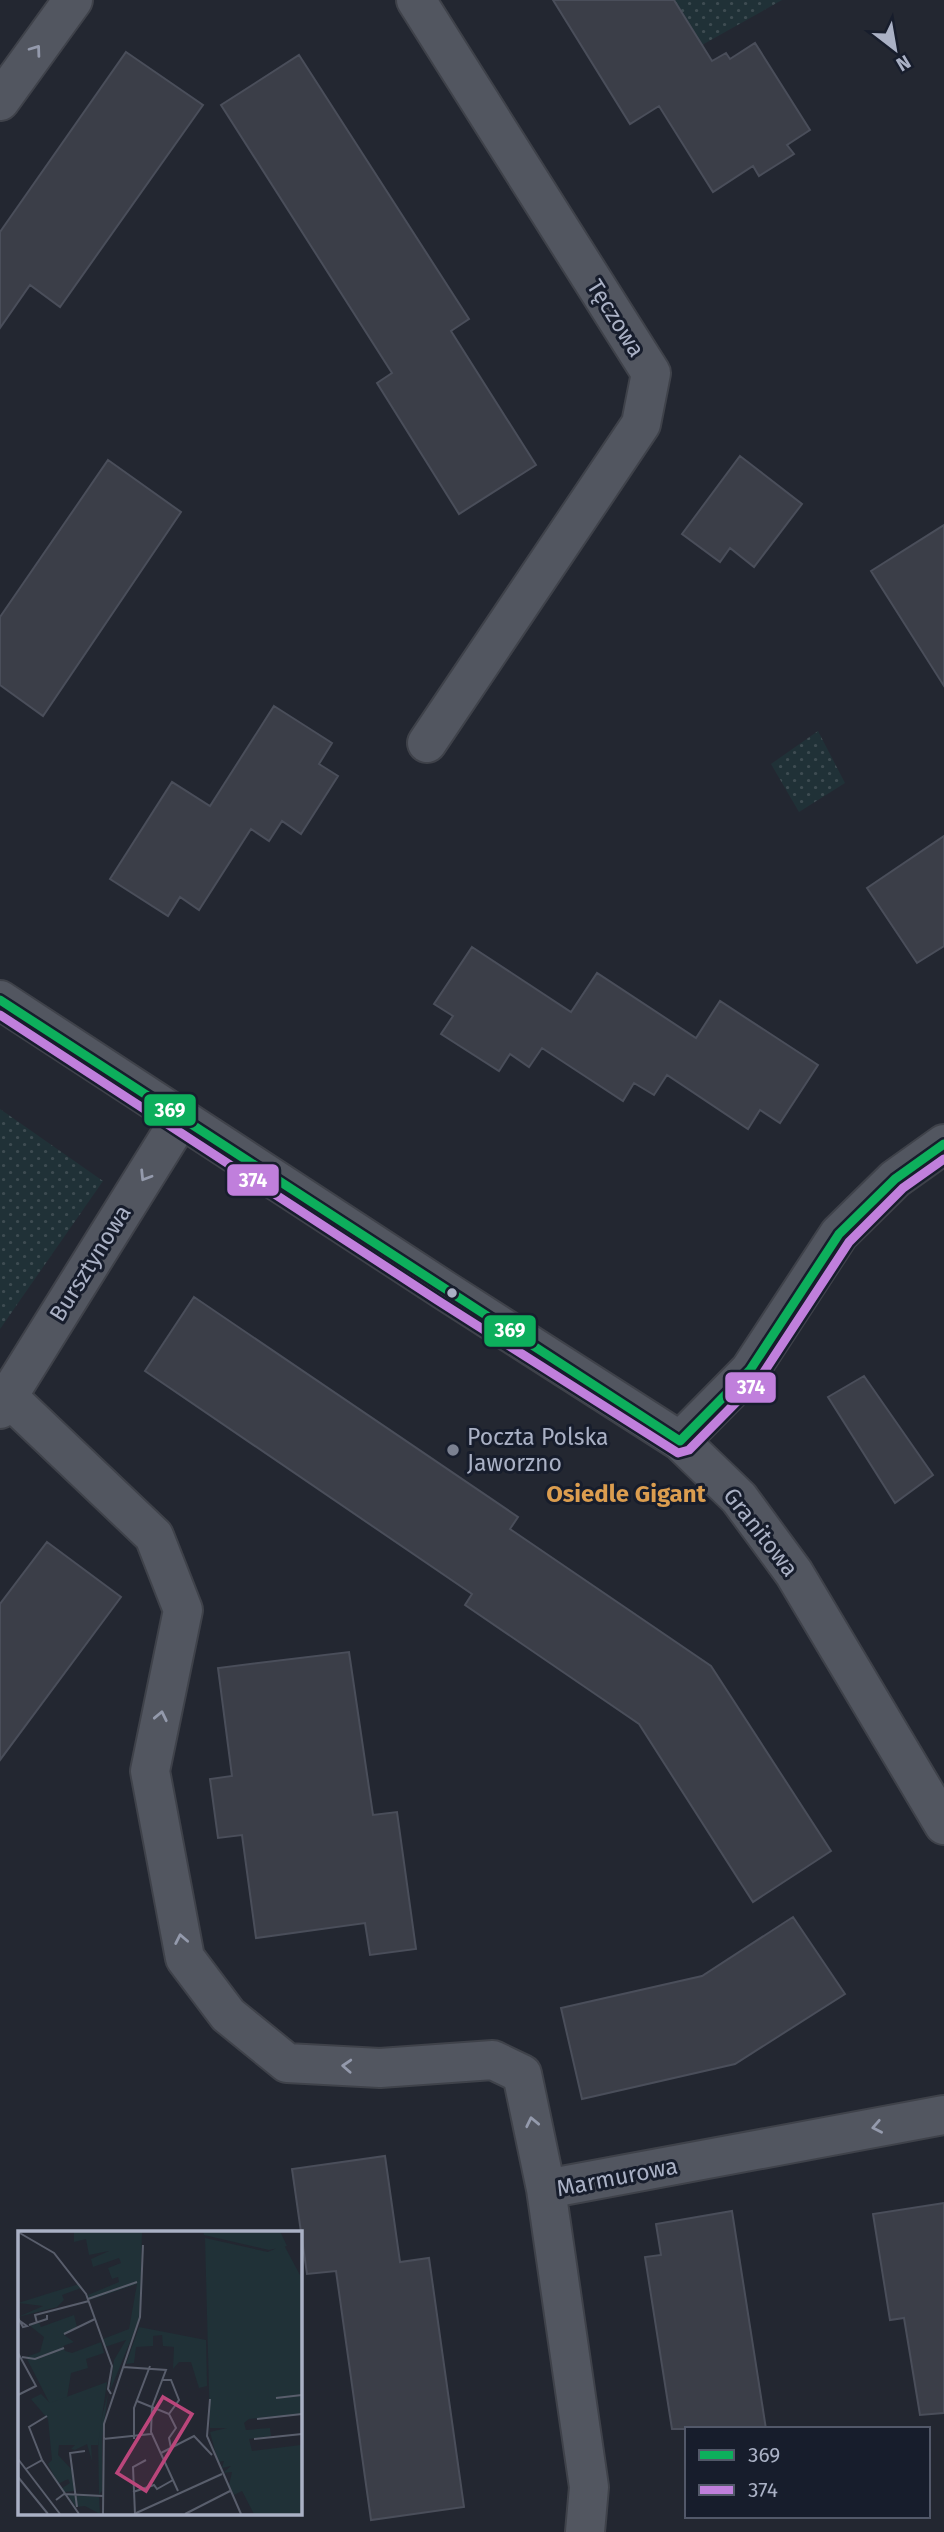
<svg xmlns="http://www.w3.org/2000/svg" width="944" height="2532" font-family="'Fira Sans',sans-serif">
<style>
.green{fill:url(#green-dots)}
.building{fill:#3b3e48;stroke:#4a4e5a;stroke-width:2}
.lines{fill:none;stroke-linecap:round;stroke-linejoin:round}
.minor-casing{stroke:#3f424a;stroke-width:42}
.minor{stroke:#525660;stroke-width:38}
.bus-1-casing{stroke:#171d2c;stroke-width:14}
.bus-2-casing{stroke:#171d2c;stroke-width:14}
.bus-1{stroke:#0daf5c;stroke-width:9}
.bus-2{stroke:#c07fdc;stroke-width:9}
.oneway{stroke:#949aac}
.bus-dot{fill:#aab1c5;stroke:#171d2c;stroke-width:2.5}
.poi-dot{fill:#7b8191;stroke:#171d2c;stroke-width:2.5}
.labels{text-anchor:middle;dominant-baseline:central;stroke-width:6;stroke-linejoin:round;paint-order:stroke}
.street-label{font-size:23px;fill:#aab1c5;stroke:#171d2c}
.poi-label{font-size:23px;fill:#aab1c5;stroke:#171d2c;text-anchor:start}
.neighbourhood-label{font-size:24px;font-weight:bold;fill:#db9d4f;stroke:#171d2c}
.inset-road{fill:none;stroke:#595e6c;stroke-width:2}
.view{fill:#bb467b;fill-opacity:0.15;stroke:#bb467b;stroke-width:3.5}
.inset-edge{fill:none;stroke:#aab1c5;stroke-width:3.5}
.line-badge{stroke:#171d2c;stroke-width:2.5}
.badge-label{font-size:19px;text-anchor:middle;font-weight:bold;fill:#fff}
</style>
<defs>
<pattern id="green-dots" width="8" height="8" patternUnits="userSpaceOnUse" patternTransform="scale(1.75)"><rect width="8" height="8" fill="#203137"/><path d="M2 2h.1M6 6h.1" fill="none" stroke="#3e4c52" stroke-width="1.8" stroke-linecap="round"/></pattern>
</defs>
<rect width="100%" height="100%" fill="#232731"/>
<path class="green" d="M674,0H782L702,45Z
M818,731L845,783L799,812L771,764Z
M0,1109L103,1181L0,1329Z"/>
<path class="building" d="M553,0H674L712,61L726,53L730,59L755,43L810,130L787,145L794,154L759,176L753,166L713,192L659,106L630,124Z
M126,52L203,105L60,307L30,285L0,328V232Z
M299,55L469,319L451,331L536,465L459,514L377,383L392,373L221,105Z
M740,456L802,504L754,567L730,548L720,562L682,534Z
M108,460L181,512L43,716L0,685V617Z
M944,525V686L871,571Z
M274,706L332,743L319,764L338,776L301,834L282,821L269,841L251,829L199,910L180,897L168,916L110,879L172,782L210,806Z
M944,836V946L917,963L867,888Z
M472,947L571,1012L597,973L696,1038L720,1001L818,1065L780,1123L760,1110L748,1129L667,1075L654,1095L634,1083L623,1101L542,1048L529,1067L510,1054L499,1071L441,1034L453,1016L434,1004Z
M194,1297L518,1517L510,1529L711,1666L831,1851L753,1902L639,1724L465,1605L472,1594L145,1371Z
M864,1376L933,1475L895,1503L828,1397Z
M47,1542L121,1597L0,1760V1604Z
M349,1652L373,1815L397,1812L416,1949L370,1955L365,1923L256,1938L242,1835L218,1838L210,1779L232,1776L218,1668Z
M793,1917L845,1994L735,2064L582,2099L561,2008L702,1976Z
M385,2156L400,2262L429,2258L464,2507L371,2520L336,2271L307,2274L292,2169Z
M944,2203V2413L920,2415L904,2318L890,2320L873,2214Z
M732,2211L766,2429H672L645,2257L661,2255L656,2224Z"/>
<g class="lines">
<g class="minor-casing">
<path id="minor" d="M416,0L651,373L641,424L427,743
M0,101L73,0
M0,1000L444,1290L680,1441L739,1498L794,1573L944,1825
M7,1396L154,1536L183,1610L150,1771L185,1958L228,2015L287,2063L380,2068L493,2060L522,2074L546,2189L589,2487L585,2532
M0,1409L181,1118
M680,1441L750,1370L839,1234L895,1179L944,1144
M546,2189L944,2115"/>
</g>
<use href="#minor" class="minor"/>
<g class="bus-1-casing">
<path id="bus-1" d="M0,1000L680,1441
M680,1441L750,1370L839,1234L895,1179L944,1144"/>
</g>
<g class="bus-2-casing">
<path id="bus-2" d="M0,1015L437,1300L678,1453L689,1450L760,1378L849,1242L903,1188L944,1159"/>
</g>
<use href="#bus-1" class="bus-1"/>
<use href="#bus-2" class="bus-2"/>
</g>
<defs><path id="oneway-chevron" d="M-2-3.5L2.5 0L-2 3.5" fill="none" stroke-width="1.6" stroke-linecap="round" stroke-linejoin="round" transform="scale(1.75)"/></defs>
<g class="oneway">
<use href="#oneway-chevron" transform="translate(36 50) rotate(-54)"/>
<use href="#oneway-chevron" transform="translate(145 1176) rotate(122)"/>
<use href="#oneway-chevron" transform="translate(161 1716) rotate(-78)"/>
<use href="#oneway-chevron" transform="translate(181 1939) rotate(-101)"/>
<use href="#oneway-chevron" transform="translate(347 2066) rotate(-177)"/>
<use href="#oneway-chevron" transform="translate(532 2122) rotate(-102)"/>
<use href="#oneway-chevron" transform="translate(877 2127) rotate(169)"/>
</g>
<circle class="bus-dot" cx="452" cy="1293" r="6"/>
<circle class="poi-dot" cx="453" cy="1450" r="7"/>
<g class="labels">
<g class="street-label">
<text transform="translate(616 318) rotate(58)">Tęczowa</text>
<text transform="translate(90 1263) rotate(-58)">Bursztynowa</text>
<text transform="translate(761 1532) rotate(52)">Granitowa</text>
<text transform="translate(617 2177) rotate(-11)">Marmurowa</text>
</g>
<g class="poi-label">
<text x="467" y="1437">Poczta Polska<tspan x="467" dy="26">Jaworzno</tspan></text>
</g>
<g class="neighbourhood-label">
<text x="626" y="1494">Osiedle Gigant</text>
</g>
</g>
<g transform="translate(18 2231)">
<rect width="284" height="284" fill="#232731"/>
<path d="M56,0H124L122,86L92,160L96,129L108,109L87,116L85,108L111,98L119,53L72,69L70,64L101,51L100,46L94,48L90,37L103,32L101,27L75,36L73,28L91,20L71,24L68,8L56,11ZM185,0H262L269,15L251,19L186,4ZM187,7L250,21L266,14L283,46V183L231,188L226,192L228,199L252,197L253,205L231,208L234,220L283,214V283H236L224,260L216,264L211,254L214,241L205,242L213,235L204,237L206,230L200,231L192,201L209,197H192ZM61,53L63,57L44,64L46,69L39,76L0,86L25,75L0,72ZM56,84L59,96L46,104L56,111L45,115L47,120L54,122L83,111L86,122L68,128L70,137L53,142L49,167L32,173L8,126L22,121L26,106L11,94L21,92L23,96ZM121,96L188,109L189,155L181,157L173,131H161L155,138L156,116L145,115L144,104L135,105V115L118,116L116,132L108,133ZM90,162L84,208V260L81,264L80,201Z" fill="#203137"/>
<path d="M89,151L80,214H73L74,230L69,213L57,219L53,218L57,214H41L40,224L55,240L57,260L46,261L43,258L52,252L50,248L40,253L30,233L34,229L30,188L13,168L23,163L32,172ZM50,264L81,266L82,283L67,275L58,276Z" fill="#203137"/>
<path class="inset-road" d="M0,1L36,22L68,63L94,135L90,158L93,163M70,68L119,51M0,87L5,96L9,95L2,90M19,92L17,84L71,70M11,94L29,88V84M46,103L77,88M0,122L18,155L0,164M4,126L17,128L46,117M105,136L148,139L134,176L133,201L160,260M144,149H153L161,169L151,183M258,167L284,164M192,168L189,205L223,283M119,170L151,183M151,183L158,197L151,207L153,217M239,188L284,183M85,208L133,203M116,208V177L132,135M236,208L284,203M143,222L176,205L194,224M0,228L42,283M24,229L61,283M8,238L24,229L11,196L29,185M0,246L30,283M115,261L136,254L139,258L155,249M38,269L46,263L85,265M59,276L52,222L67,220M85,283L86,193L122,86L125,14M116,283L204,243M117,283L115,236L128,229M167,283L212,260"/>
<path class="view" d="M145,166L174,183L128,260L99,242Z"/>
<rect width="284" height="284" class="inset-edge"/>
</g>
<g class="line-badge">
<rect x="143" y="1093" width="54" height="34" rx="7" fill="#0daf5c"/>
<rect x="226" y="1163" width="54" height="34" rx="7" fill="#c07fdc"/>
<rect x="483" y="1314" width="54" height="34" rx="7" fill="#0daf5c"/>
<rect x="724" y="1371" width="53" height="33" rx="7" fill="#c07fdc"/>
</g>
<g class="badge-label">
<text x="170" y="1117">369</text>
<text x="253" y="1187">374</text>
<text x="510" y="1337">369</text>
<text x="751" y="1394">374</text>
</g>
<rect x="685" y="2427" width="245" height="91" fill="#171d2c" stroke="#525869" stroke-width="2"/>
<rect x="699" y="2450" width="35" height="10" fill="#0daf5c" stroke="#525869" stroke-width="2"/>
<text x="748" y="2462" font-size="21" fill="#aab1c5">369</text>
<rect x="699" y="2485" width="35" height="10" fill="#c07fdc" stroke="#525869" stroke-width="2"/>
<text x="748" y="2497" font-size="21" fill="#aab1c5">374</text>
<g transform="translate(895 49) rotate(149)" stroke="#171d2c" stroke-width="5" paint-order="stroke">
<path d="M0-5L12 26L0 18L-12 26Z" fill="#aab1c5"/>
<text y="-10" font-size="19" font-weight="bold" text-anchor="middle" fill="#aab1c5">N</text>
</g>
</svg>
